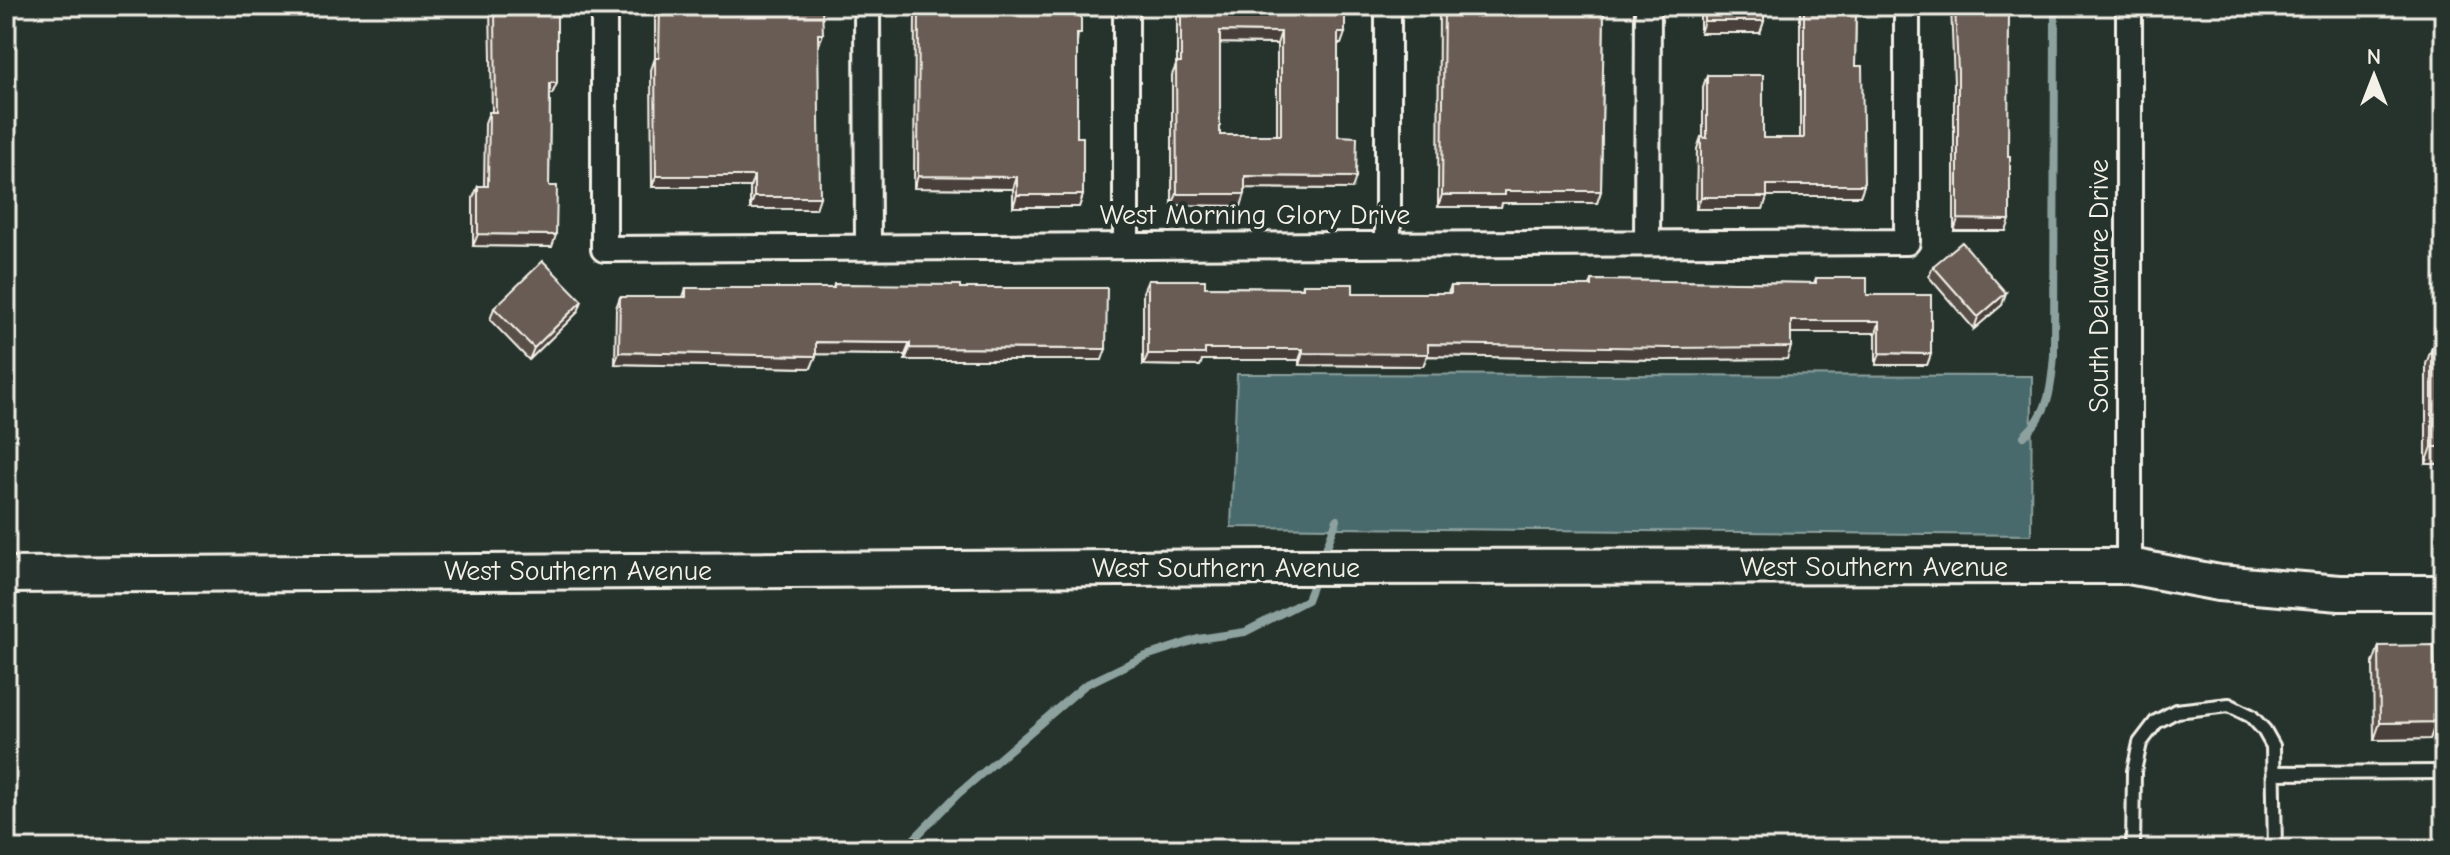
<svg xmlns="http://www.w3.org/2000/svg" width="2450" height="855" font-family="'Comic Neue',sans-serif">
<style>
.water{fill:#486b6d;stroke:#8da19e;stroke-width:2}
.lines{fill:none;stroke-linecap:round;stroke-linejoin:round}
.stream{stroke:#8da19e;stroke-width:8}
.service-casing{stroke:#f4f1e8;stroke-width:18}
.minor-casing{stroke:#f4f1e8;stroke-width:30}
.secondary-casing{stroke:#f4f1e8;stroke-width:40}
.service{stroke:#26332d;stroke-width:12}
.minor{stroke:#26332d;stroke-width:24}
.secondary{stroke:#26332d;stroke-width:34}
.wall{fill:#594f48;stroke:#f4f1e8;stroke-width:2;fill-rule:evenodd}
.shaded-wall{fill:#48403b;stroke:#f4f1e8;stroke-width:2}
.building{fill:#675c54;stroke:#f4f1e8;stroke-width:2;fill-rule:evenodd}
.labels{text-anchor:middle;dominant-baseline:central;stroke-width:8;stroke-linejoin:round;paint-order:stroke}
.street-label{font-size:28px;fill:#f4f1e8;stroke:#26332d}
</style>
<rect width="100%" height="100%" fill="#26332d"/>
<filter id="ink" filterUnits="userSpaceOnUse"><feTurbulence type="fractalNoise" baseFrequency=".0125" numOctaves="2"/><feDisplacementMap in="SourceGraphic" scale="16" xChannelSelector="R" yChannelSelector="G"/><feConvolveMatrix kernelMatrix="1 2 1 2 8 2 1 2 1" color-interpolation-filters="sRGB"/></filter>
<g filter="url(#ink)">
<path class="water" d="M1237,374L2032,376L2031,535L1231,527Z"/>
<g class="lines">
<path class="stream" d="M2024,436C2050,412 2051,389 2054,355L2055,6
M1322,559L1337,520
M904,849L958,794L1085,685L1143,657L1198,639L1245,632L1307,600L1316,576"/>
<g class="service-casing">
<path id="service" d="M2275,773L2444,772
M2133,849L2134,771L2140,743L2156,722L2176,711L2229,705L2251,716L2264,730L2273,746L2275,849"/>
</g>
<g class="minor-casing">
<path id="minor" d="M604,6V249L1907,242V6
M867,6L868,248
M1388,6V244
M2129,6V566
M1647,243L1648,6
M1126,246V6"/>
</g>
<g class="secondary-casing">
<path id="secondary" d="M6,575L1268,567L2129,566L2219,583L2340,593H2444"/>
</g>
<use href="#service" class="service"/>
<use href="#minor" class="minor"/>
<use href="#secondary" class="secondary"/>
</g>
<path class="wall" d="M490,6H557V83L552,94H550L549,186L552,247L473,246V198L478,186H484L485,123L489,112H492Z
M655,6H822L818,45L816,209H750V187H652L651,70L655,58Z
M915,6H1081L1077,43V137L1083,195L1079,207H1013V189L914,188Z
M1177,6H1345L1341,44H1338V136L1352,189L1245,188L1241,206L1172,205V75L1177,63ZM1220,43L1277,44V135H1220Z
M1439,6H1604L1601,191L1597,203H1502L1501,207H1438Z
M1700,6H1764V21L1760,33H1700Z
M1800,6H1856L1855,66L1864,185L1860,196H1767L1763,209H1696L1697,149L1701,137H1703V87L1707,75L1763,138H1800Z
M1951,6H2009L2006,231H1954V83Z
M1933,266L2002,305L1974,329L1929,277Z
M1816,278L1867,295L1931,354L1927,365H1876V333H1791L1787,359L1665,360L1427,356L1423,366L1299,365V360H1202L1200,366L1143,365V292L1148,280L1205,287L1302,288L1303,284L1353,293H1448L1451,286H1590L1592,280L1814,283Z
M834,284L960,288L1102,360H905V355L816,354L811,368L615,364L616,308L620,297H683L686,288H833Z
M494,308L578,312L529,360L490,320Z
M2432,347L2444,464H2426V364Z
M2379,646L2436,722L2430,739L2374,740L2373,663Z"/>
<path class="shaded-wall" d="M1704,21H1764L1760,33H1700Z
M1220,31L1281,32L1277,44L1215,43Z
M1338,33H1345L1341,44H1334Z
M818,34H823L819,45H813Z
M550,83H557L552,94H545Z
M656,176H754L750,187H652Z
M918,176L1017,177L1013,189L914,188Z
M1245,176L1356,177L1352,189L1241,188Z
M1767,185H1864L1860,196H1763Z
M1505,191H1601L1597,203H1502L1501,207H1438L1442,195Z
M1177,194H1245L1241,206L1172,205Z
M1017,195H1083L1079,207H1013Z
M754,197H820L816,209H750Z
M1701,197H1767L1763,209H1696Z
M1958,219L2010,220L2006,231H1954Z
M478,234L556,235L552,247L473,246Z
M2006,293L2002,305L1974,329L1978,317Z
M582,301L578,312L529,360L534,348Z
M1791,321H1880L1876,333H1787Z
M816,342L910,343L905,355L811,354Z
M1428,344L1791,347L1787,359L1665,360L1427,356L1423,366L1299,365L1303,353Z
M910,348L1106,349L1102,360H905Z
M1205,349H1303L1299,360H1202L1200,366L1143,365L1148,354Z
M619,352L816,356L811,368L615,364Z
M1880,353L1931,354L1927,365H1876Z
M2432,447H2444V464H2426Z
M2436,722L2430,739L2374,740L2380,723Z"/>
<path class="building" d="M495,6H557V83H550L549,186H557L556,235L478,234V186H488L489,112H496Z
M660,6H822L823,34H818L820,197H754V176H656L655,58H659Z
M919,6H1081V34H1077V137H1083V195H1017V177L918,176Z
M1181,6H1345V33H1338V136L1357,137L1356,177L1245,176V194H1177L1176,63H1181ZM1220,31L1281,32V135H1220Z
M1444,6H1604L1601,191H1505V195H1442Z
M1704,6H1764V21H1704Z
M1804,6H1856L1855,66H1862L1864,185H1767V197H1701V137L1707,138V75H1763V138H1804Z
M1955,6H2009L2008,156H2010V220L1958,219V71Z
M1962,242L2006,293L1978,317L1933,266Z
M543,261L582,301L534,348L494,308Z
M1816,278H1867V295H1931V354L1880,353V321H1791V347L1670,348L1428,344V354L1303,353V349H1205V354H1148V280H1205V287L1303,288V284H1353V293H1451V286H1592V280L1816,283Z
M834,284L960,285V288H1107L1106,349L910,348V343L816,342V356L619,352L620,297H686V288H834Z
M2432,347H2444V447H2432Z
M2434,645L2436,722L2380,723L2379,646Z"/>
</g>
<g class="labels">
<g class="street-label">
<text x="1255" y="215">West Morning Glory Drive</text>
<text transform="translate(2099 286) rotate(-90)">South Delaware Drive</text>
<text x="1874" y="567">West Southern Avenue</text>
<text x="1226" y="568">West Southern Avenue</text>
<text x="578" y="571">West Southern Avenue</text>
</g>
</g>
<rect width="2450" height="855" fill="none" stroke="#26332d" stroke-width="32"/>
<rect x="16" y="16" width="2418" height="823" fill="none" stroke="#f4f1e8" stroke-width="3" filter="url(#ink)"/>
<g transform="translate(2374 76)" stroke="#26332d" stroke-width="6" paint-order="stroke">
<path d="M0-6L14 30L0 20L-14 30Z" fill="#f4f1e8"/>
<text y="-12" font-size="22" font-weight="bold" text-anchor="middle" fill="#f4f1e8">N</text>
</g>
</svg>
